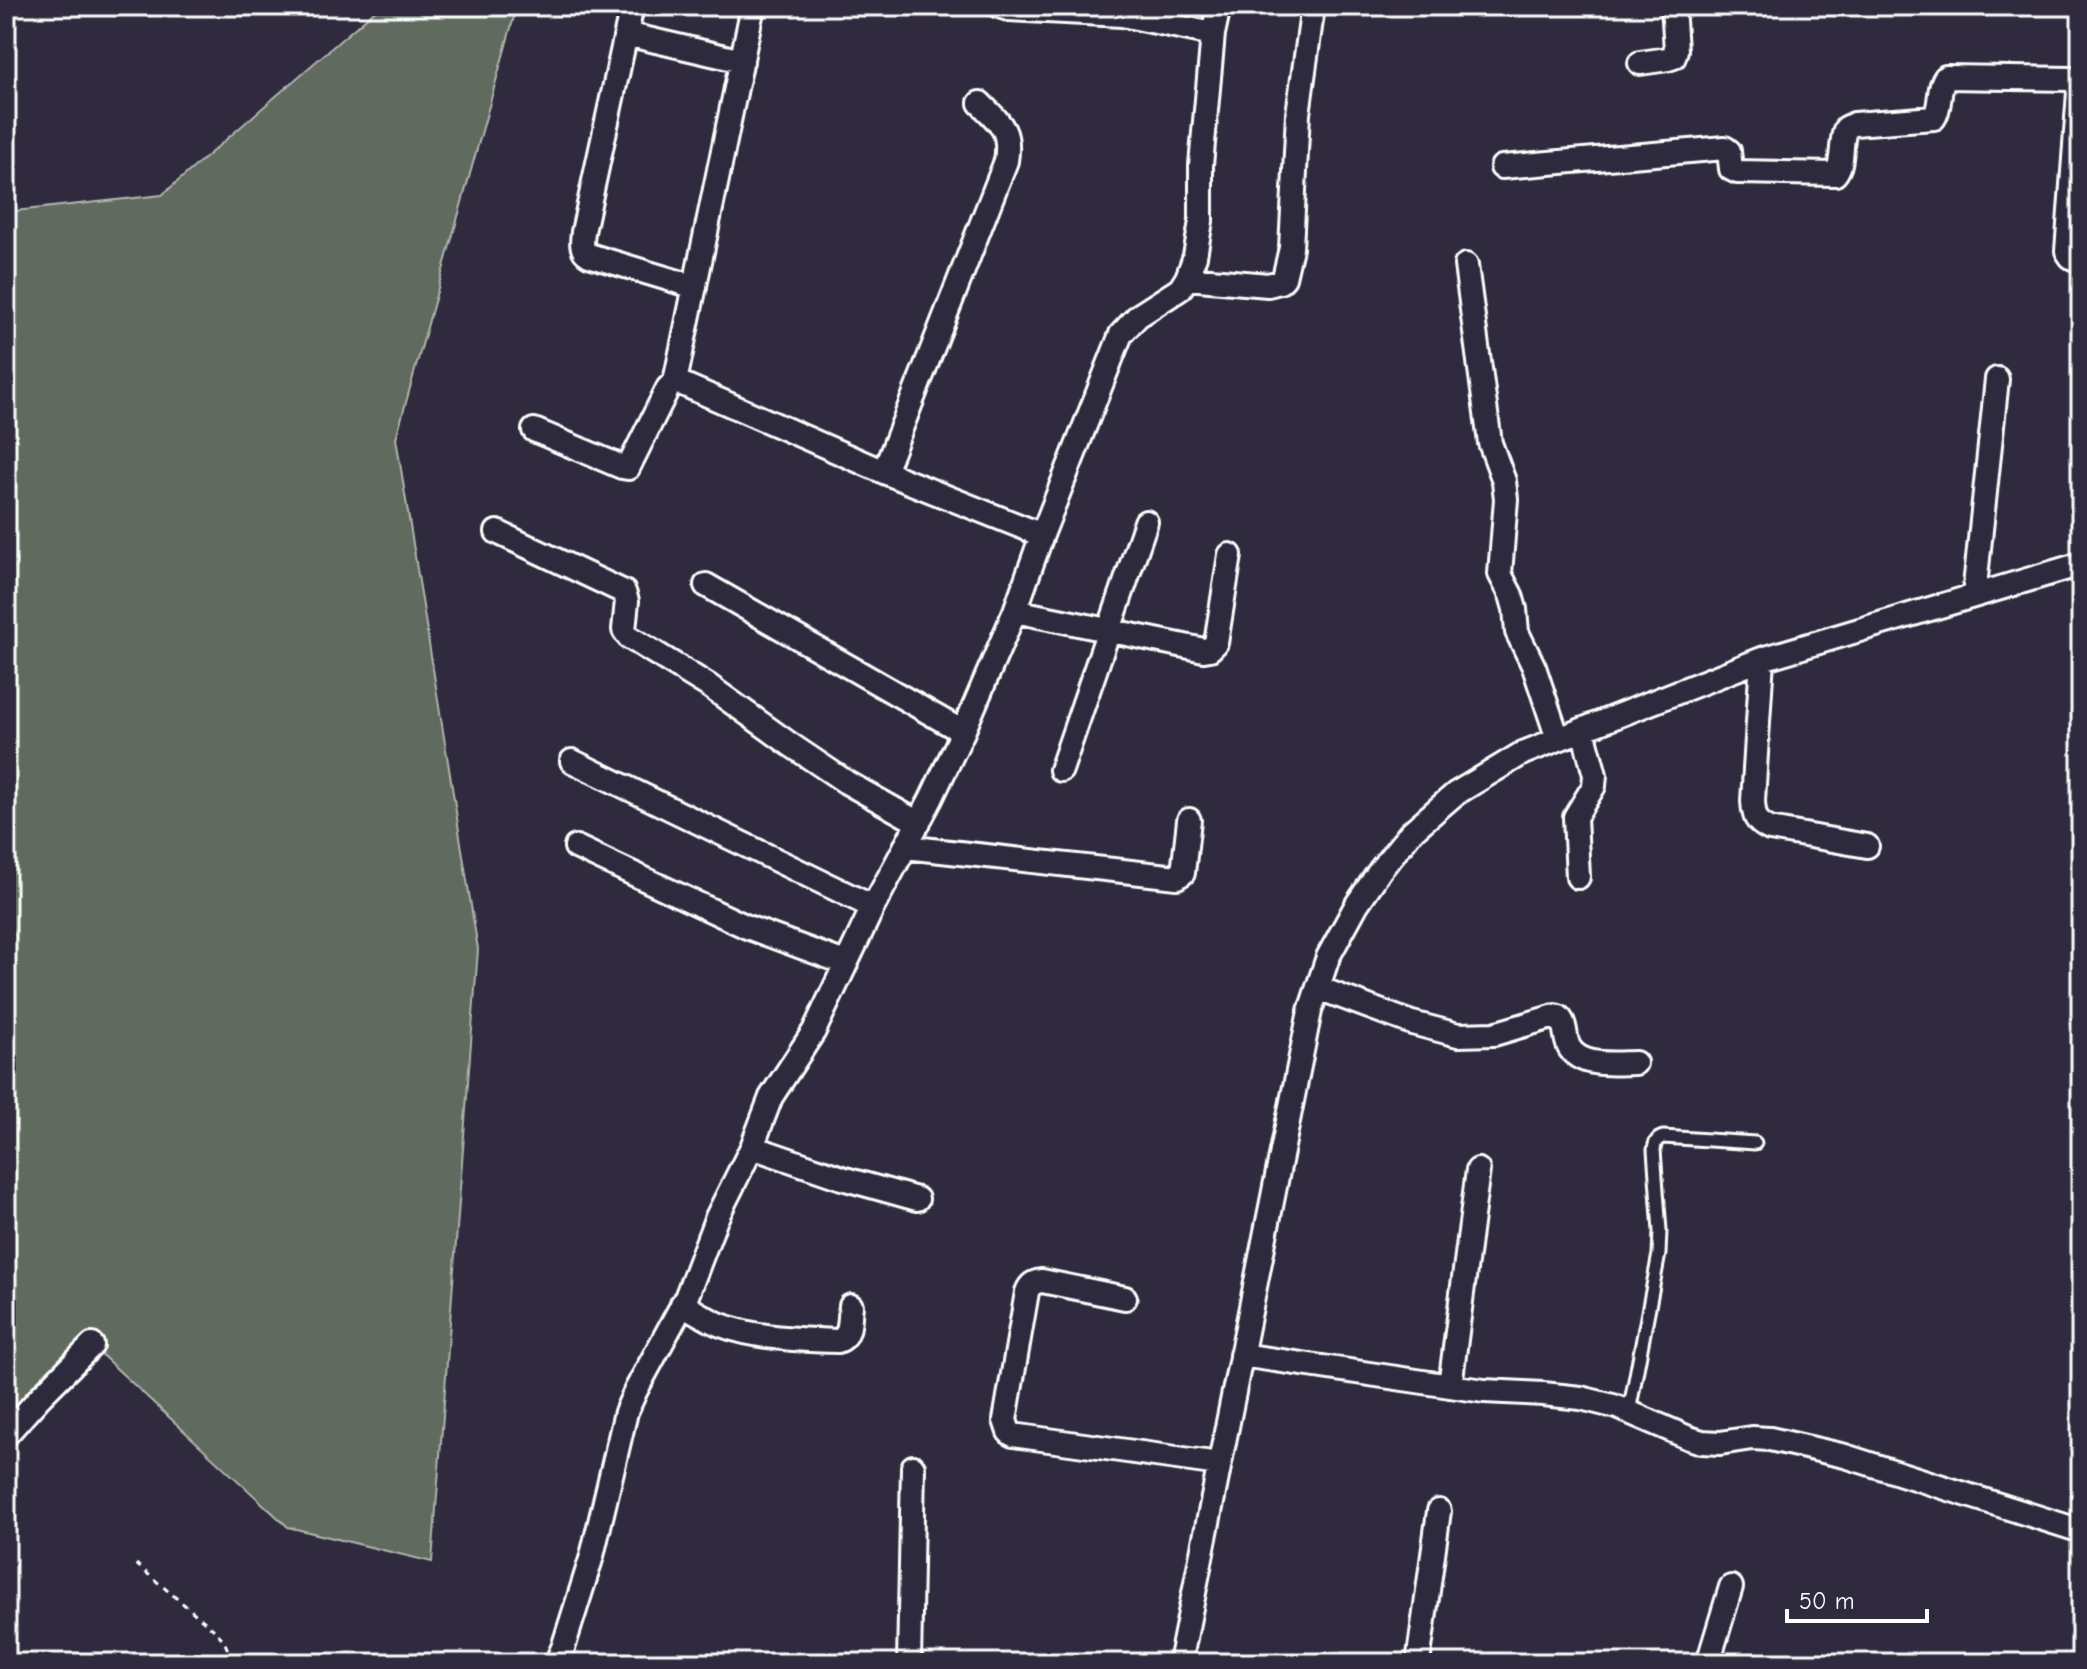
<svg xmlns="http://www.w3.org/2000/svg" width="2087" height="1669" font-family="'Comic Neue',sans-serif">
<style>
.green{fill:#616b5f;stroke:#b0b5af;stroke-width:2}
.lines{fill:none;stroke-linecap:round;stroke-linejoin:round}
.service-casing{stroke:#fff;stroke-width:17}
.minor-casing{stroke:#fff;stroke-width:28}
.path{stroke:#fff;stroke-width:3;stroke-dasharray:6 6;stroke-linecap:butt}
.service{stroke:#2f2a3d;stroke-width:11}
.minor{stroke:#2f2a3d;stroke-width:22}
</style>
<rect width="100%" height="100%" fill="#2f2a3d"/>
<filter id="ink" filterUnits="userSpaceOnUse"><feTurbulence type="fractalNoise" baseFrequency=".0125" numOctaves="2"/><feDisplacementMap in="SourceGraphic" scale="16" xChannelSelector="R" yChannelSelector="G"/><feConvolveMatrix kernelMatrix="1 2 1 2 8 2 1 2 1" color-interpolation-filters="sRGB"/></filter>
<g filter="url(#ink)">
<path class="green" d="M380,6H517L396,438L478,949L432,1562L288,1527L92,1346L6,1442V212L162,195Z"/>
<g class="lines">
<g class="service-casing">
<path id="service" d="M1629,1412L1659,1254L1660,1231L1654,1150C1655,1143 1656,1139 1663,1137L1755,1143"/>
</g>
<g class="minor-casing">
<path id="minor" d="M632,6L583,232C582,241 580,250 589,255L695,287
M999,6L1008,9L1122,15L1213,34
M626,34L742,61
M1640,63L1668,59L1674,57L1676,50L1673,6
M1502,167L1725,148L1729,151L1731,169L1737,172L1835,174C1845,163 1839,142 1846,128L1854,124L1934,118C1942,106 1937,88 1946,77L2072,79L2076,81L2079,92L2067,251L2071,257L2081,262
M1466,265L1490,443L1504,481L1506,499L1500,574L1511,595L1515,609L1517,632L1534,667L1558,739
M1187,278L1268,285L1280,282L1284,278L1291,248L1298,114L1313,6
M675,382L753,6
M534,430L622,467L628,468L668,388L675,382L680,383L884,472L1042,535
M884,472L1006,161C1011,130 1001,124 980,103
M497,532L624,592L627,601L624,630L629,637L709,686L791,745L846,782L919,823
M706,585L963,732
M1974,596L1997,379
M1015,611L1204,650L1210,649L1216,643L1230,555
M1762,659L1753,801C1754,816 1755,822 1770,829L1867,846
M572,761L873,907
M1061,770L1146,522
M576,847L747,927L845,963
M905,847L1177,877L1183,873L1189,820
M1578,877L1575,817L1594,786L1595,775L1583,730
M1318,988L1412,1023L1458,1035L1494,1034L1555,1016L1559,1017C1567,1025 1564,1037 1569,1047C1581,1068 1615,1063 1635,1063
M752,1147L842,1178L917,1199
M1125,1298L1042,1281C1034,1282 1030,1284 1027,1292L1005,1420L1009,1432L1013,1435L1219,1464
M682,1304C695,1311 708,1320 721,1325C754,1338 802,1340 838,1341C852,1337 849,1318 851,1306
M1241,1355L1484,1391L1543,1394L1581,1398L1617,1407L1689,1438L1702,1442L1720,1443L1752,1438L1770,1439L1845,1456L2081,1531
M1450,1386L1478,1170
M6,1435L41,1396L92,1345
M556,1663L563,1648L592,1556L626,1412L636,1390L686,1298L716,1219L752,1147L771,1097L814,1031L873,907L931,799L963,732L1015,611L1042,535L1121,334L1138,316L1180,289L1187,278L1195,256L1201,221V165L1213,34L1219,6
M909,1663L913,1467
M1180,1663L1310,1011L1328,957L1357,904L1381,869L1411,832L1455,794L1523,753L1762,659L2081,564
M1418,1663L1439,1511
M1708,1663L1731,1587"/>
</g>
<path class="path" d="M136,1564L212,1628L223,1639L234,1663"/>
<use href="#service" class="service"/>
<use href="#minor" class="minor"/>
</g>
</g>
<rect width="2087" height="1669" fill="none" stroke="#2f2a3d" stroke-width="32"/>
<rect x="16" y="16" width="2055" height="1637" fill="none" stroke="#fff" stroke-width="3" filter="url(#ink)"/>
<path d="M1787 1609v12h140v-12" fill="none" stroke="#ffffff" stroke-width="4"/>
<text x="1799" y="1609" font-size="24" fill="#ffffff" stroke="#2f2a3d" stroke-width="6" paint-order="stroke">50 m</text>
</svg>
